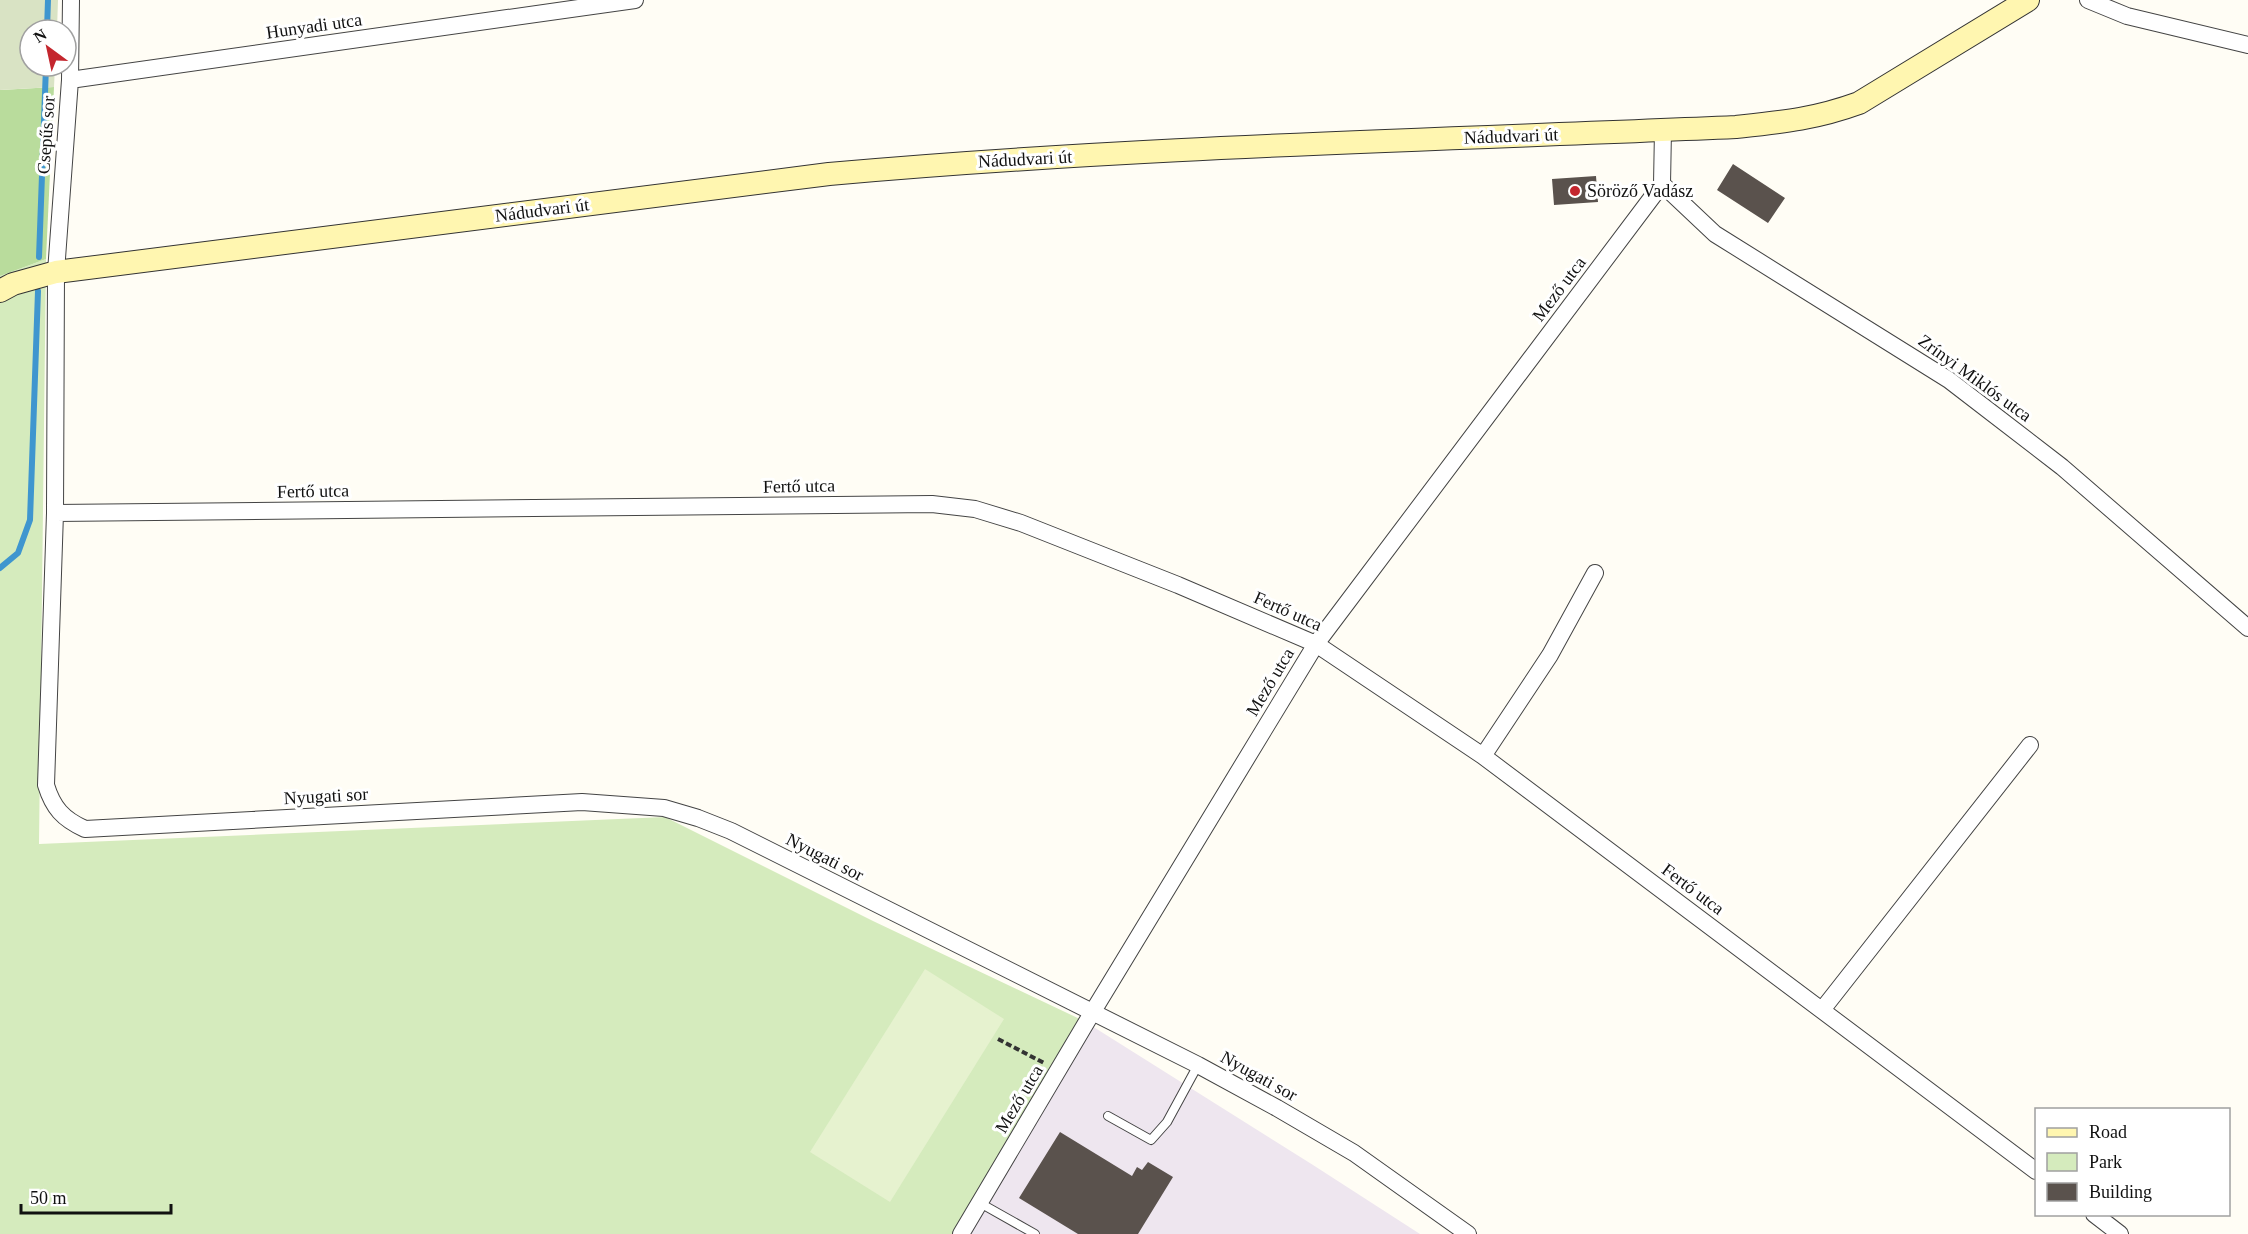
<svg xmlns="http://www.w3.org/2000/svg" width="2248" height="1234" font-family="'Times New Roman',serif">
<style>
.industrial{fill:#eee6ef}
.green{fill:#d5ebbd}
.forest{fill:#b9dc9c}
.cemetery{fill:#d9e3c4}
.pitch{fill:#e6f2cf}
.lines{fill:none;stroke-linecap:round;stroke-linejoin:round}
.stream{stroke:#3f96cf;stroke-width:6}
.building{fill:#5a524d}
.lane-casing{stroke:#444;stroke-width:10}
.street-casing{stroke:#444;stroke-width:18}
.secondary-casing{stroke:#333;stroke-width:24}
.path{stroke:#333;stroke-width:4;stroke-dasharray:6 3;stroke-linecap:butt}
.lane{stroke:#fff;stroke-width:8}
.street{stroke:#fff;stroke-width:16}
.secondary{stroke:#fff6b0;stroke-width:22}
.poi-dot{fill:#c4262e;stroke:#fff;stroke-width:2}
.labels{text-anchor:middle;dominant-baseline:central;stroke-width:6;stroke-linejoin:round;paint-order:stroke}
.street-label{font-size:18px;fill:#111;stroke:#fff}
.poi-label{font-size:18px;fill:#111;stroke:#fff;text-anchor:start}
</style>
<rect width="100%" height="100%" fill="#fffdf5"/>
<path class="industrial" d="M1084,1021L1313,1165L1420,1234H970Z"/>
<path class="green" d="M46,259L39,844L665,817L873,921L1084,1021L970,1234H0V276Z"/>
<path class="forest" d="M54,87L46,259L0,276V90Z"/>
<path class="cemetery" d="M0,0H58L57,30H30V66H55L54,87L0,90Z"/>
<path class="pitch" d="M925,969L1004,1019L890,1202L810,1152Z"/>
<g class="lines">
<path class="stream" d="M47,30L48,0
M39,257L46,66
M0,568L18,553L30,520L38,291"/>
</g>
<path class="building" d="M1733,164L1785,198L1768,223L1717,190Z
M1596,176L1598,202L1554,205L1552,179Z
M1060,1132L1132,1176L1137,1167L1142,1170L1148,1162L1173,1177L1138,1234H1078L1019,1198Z"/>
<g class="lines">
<g class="lane-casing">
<path id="lane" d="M1108,1116L1151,1140L1167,1122L1198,1065
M980,1203L1035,1234"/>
</g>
<g class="street-casing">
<path id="street" d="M71,0L70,80L56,272L55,513L46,785C53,808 63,819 85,829L582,802L664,808L698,818L731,831L1198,1065L1277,1108L1354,1153L1468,1234
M2088,0L2127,16L2248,45
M70,80L635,0
M1662,184L1715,234L1949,380L2062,467L2248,628
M1662,184L1663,130
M55,513L932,504L975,509L1021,523L1178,585L1316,644L1483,756L2036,1171
M1483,756L1550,655L1595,573
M1822,1010L2030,745
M2094,1214L2120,1234
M961,1234L1092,1013L1316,644L1662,184"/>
</g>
<g class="secondary-casing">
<path id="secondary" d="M0,291L13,284L56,272L829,174C1130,147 1434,140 1736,127C1783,122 1815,119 1859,103L2028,0"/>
</g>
<path class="path" d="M998,1039L1044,1063"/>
<use href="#lane" class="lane"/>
<use href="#street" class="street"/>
<use href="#secondary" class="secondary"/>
</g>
<circle class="poi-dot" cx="1575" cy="191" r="6"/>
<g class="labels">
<g class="street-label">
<text transform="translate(314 26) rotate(-8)">Hunyadi utca</text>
<text transform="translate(46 135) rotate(-86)">Csepűs sor</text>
<text transform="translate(1511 136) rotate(-2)">Nádudvari út</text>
<text transform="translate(1025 159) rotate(-3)">Nádudvari út</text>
<text transform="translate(542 210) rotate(-7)">Nádudvari út</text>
<text transform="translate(1559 289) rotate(-53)">Mező utca</text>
<text transform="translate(1975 378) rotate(36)">Zrínyi Miklós utca</text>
<text transform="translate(799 486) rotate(-1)">Fertő utca</text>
<text transform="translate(313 491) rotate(-1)">Fertő utca</text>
<text transform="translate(1288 611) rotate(24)">Fertő utca</text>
<text transform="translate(1270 682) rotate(-59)">Mező utca</text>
<text transform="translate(326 796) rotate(-3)">Nyugati sor</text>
<text transform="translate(825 857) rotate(27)">Nyugati sor</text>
<text transform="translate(1693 889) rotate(37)">Fertő utca</text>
<text transform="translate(1259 1076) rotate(29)">Nyugati sor</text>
<text transform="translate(1019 1099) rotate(-59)">Mező utca</text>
</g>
<g class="poi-label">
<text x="1587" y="191">Söröző Vadász</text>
</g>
</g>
<rect x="2035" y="1108" width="195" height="108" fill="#ffffff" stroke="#a0a0a0" stroke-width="1.5"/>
<rect x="2047" y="1128" width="30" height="9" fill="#fff6b0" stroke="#a0a0a0" stroke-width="1.5"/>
<text x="2089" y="1138" font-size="18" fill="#111111">Road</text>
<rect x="2047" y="1153" width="30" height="18" fill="#d5ebbd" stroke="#a0a0a0" stroke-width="1.5"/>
<text x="2089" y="1168" font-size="18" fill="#111111">Park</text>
<rect x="2047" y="1183" width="30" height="18" fill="#5a524d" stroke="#a0a0a0" stroke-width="1.5"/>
<text x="2089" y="1198" font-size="18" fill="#111111">Building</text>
<g transform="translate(48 48) rotate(327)"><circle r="28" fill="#ffffff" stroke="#a0a0a0" stroke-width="1.5"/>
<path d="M0-4.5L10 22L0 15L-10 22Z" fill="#c4262e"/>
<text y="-9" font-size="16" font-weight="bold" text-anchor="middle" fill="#111111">N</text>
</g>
<path d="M21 1204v9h150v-9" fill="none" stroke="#111111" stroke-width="3"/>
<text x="30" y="1204" font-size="18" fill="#111111" stroke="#ffffff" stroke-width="4.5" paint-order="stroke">50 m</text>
</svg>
